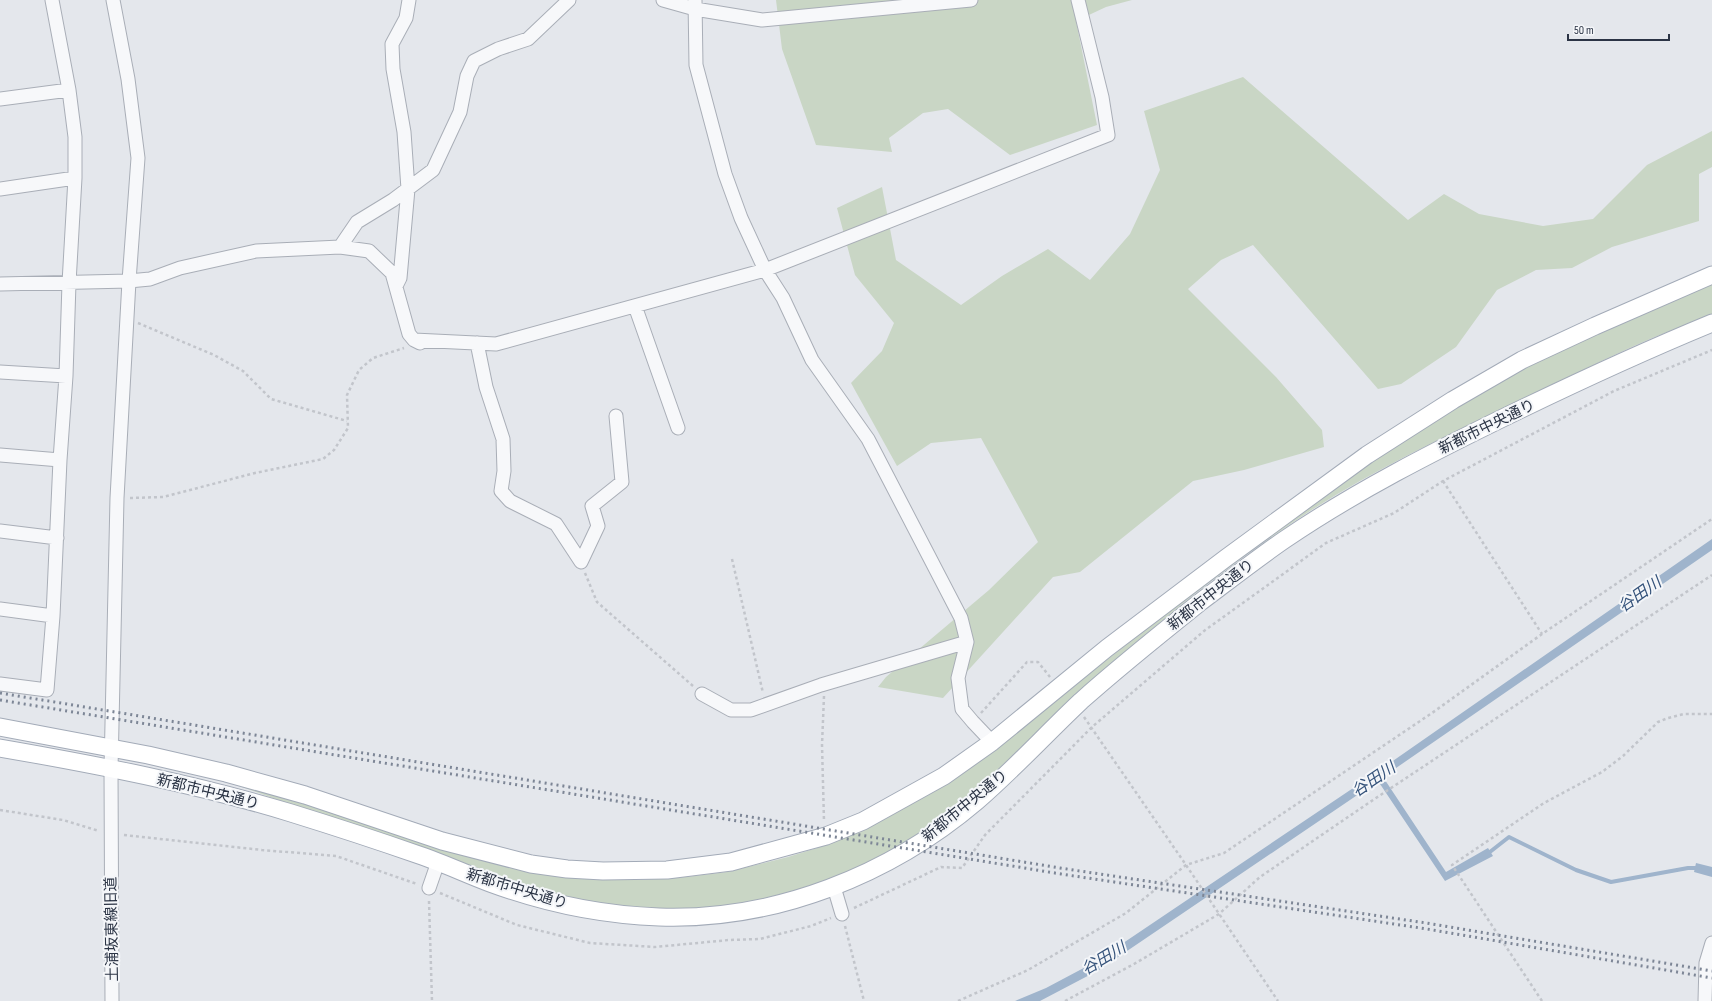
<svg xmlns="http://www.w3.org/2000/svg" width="1712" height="1001" font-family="'Sofia Sans Condensed','Noto Sans JP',sans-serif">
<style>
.green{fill:#c9d6c5}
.water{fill:#9fb4cc}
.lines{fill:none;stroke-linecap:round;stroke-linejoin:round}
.stream{stroke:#9fb4cc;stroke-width:4}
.minor-casing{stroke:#a9aeb7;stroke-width:15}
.major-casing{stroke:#a3abb8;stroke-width:19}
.path{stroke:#c2c5cb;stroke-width:2.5;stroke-dasharray:3 3;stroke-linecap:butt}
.minor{stroke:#f7f8fa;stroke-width:13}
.major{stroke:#fff;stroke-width:17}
.rail{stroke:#7d8696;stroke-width:3;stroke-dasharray:2 4;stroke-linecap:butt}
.labels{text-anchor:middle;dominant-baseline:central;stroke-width:4;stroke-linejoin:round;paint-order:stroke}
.street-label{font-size:15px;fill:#2b3445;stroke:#f4f6f9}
.water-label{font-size:16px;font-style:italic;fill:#34527a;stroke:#f4f6f9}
</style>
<rect width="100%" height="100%" fill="#e4e7ec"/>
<path class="green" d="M776,0H1132L1106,7L1076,21L1097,125L1010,155L948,109L923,113L889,138L892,152L816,145L782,49Z
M1243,77L1408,220L1444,194L1479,214L1543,226L1593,219L1647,165L1712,131V167L1699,174V221L1612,247L1572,268L1536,270L1497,290L1456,347L1401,384L1378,389L1253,245L1221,260L1188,289L1276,377L1322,430L1324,447L1244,470L1193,481L1080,572L1053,577L943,698L878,687L886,677L989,590L1038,542L981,438L931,443L897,466L851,383L882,351L894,323L855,275L837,208L882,187L896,260L961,305L1002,276L1048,249L1090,280L1130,234L1160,170L1144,111Z
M1712,282V315C1686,325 1660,334 1634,346C1594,364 1555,384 1515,403C1433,442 1350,481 1276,534C1204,584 1135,641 1070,701C1026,741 985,787 936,823C927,830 917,835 907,841C812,899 701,921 592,903C562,899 533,889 504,880L222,780L295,799L394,834L469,857L503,866L587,879L636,880L686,877L727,872L788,857L817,848L887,818L957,777L1196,590L1368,464L1453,409L1514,373L1544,358Z"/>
<path class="water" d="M1712,539V550L1383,777L1446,872L1488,848L1493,856L1445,881L1378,781L1099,970L1040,1001H1015L1046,988L1095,962L1377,772Z
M1696,863L1712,867V877L1694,872Z"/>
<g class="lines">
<path class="stream" d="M1486,855L1509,837L1576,870L1611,882L1688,868H1700"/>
<g class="minor-casing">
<path id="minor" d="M52,0L69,90
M663,0L695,9L762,20L971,0
M695,0L696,65L725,174L741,218L765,270L783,298L812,360L868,439L961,618L967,642L958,678L962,709L973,722L992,742
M0,99L69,90L75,137V178L69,283L66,376L60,460L0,455
M0,189L75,178
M340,247L357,222L393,200L433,170L460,112L467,76L474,61L498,49L528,39L569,0
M0,284L129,281L150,279L180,268L256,251L340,247L369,251L392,273L409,334L414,340L420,343
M396,286L400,278L408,189L404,132L393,69L392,44L406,18L409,0
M635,306L678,428
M414,340L496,344L765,270L1108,135L1102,97L1078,0
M477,343L486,387L503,439L504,471L501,491L510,501L556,524L581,562L598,526L592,506L622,482L616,416
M0,372L66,376
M0,531L57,538
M0,609L53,616L47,690L0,684
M53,616L60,460
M702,694L731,710H751L821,685L967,642
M834,887L842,914
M429,888L438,862
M112,1001L111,769L117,498L129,281L138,158L128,79L113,0
M1705,1001L1706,963L1712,943"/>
</g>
<g class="major-casing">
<path id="major" d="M0,727L148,755L226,773L305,795L442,841L531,864L567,869L603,871L667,870L731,862L826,836L863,821L944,776L992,742L1107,648L1226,558L1367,455L1453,400L1522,360L1595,326L1712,275
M0,748C98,765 196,784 291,813C333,826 376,840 419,855C443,863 466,874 490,883C544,903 601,915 659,917C775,921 890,875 977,801C1013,770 1046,734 1081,701C1119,667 1159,635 1199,603C1227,582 1255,560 1284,540C1356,491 1433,452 1511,414C1577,382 1644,351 1712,323"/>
</g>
<path class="path" d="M138,323L214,355L243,371L271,399L347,421
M1443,481L1542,634
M130,498L163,497L255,473L323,459L334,450L348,428L347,395L359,370L373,358L404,348
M732,559L763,693
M585,573L597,602L693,686
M824,696L822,745L824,821
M981,713L1027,662H1038L1050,677
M1084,717L1186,865L1278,1001
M0,810L63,820L99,831
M124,835L262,850L336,856L417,884
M440,893L517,925L590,943L655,947L729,940L760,939L811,926L831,918
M429,901L432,1001
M854,908L941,867L962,868L985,835L1092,727L1204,631L1326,543L1394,513L1443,481L1614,391L1712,350
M845,926L864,1001
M958,1001L1028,970L1126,913L1186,865L1224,853L1432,713L1542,634L1712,519
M1065,1001L1134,964L1219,914L1260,877L1370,802L1712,575
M1542,1001L1452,865L1544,803L1602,772L1623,756L1658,722L1668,718L1684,714H1712"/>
<use href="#minor" class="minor"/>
<use href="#major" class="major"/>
<path class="rail" d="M0,693L1060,868L1426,923L1712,971
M0,700L1061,874L1427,929L1712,978"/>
</g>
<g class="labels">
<g class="street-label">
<text transform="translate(1487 427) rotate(-26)">新都市中央通り</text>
<text transform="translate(1211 595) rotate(-38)">新都市中央通り</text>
<text transform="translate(208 792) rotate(14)">新都市中央通り</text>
<text transform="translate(965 806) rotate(-39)">新都市中央通り</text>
<text transform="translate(517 889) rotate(17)">新都市中央通り</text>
<text transform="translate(112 929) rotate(-91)">土浦坂東線旧道</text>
</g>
<g class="water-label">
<text transform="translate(1640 595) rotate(-35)">谷田川</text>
<text transform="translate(1374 780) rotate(-34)">谷田川</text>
<text transform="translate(1104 959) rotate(-31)">谷田川</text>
</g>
</g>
<path d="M1568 34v6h101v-6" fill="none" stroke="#2b3445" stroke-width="2"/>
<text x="1574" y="34" font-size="12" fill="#2b3445" stroke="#f4f6f9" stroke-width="3" paint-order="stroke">50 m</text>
</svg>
